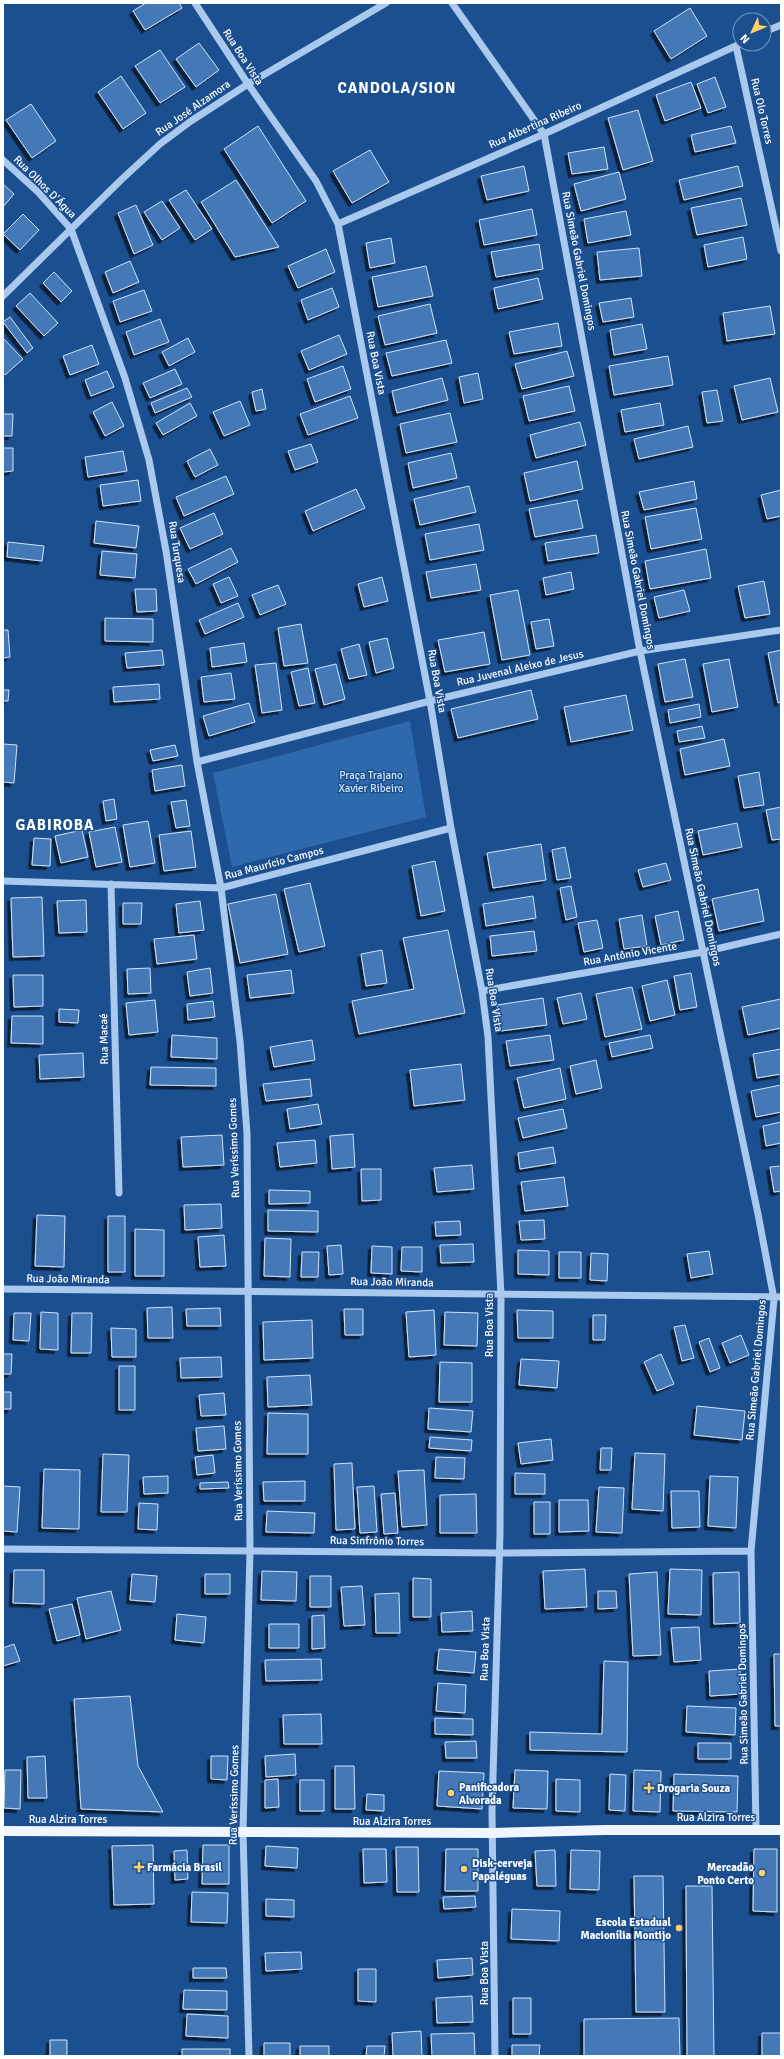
<svg xmlns="http://www.w3.org/2000/svg" width="784" height="2059" font-family="Signika,sans-serif">
<style>
.green{fill:#2e69ad}
.building{fill:#4478b7;stroke:#cfe3fa;filter:url(#shadow)}
.lines{fill:none;stroke-linecap:round;stroke-linejoin:round}
.minor{stroke:#a9c9ee;stroke-width:7}
.major{stroke:#f0f6ff;stroke-width:10}
.poi-dot{fill:#ffd166;stroke:#1b4f8f;stroke-width:1.5}
.labels{text-anchor:middle;dominant-baseline:central;stroke-width:3;stroke-linejoin:round;paint-order:stroke}
.street-label{font-size:11px;fill:#fff;stroke:#1b4f8f}
.park-label{font-size:11px;fill:#cfe3fa;stroke:#1b4f8f}
.poi-label{font-size:11px;font-weight:bold;fill:#fff;stroke:#1b4f8f;text-anchor:start}
.district-label{font-size:15px;font-weight:bold;letter-spacing:1px;fill:#fff;stroke:#1b4f8f}
</style>
<defs>
<filter id="shadow"><feDropShadow dx="-3.5" dy="3.5" stdDeviation="0" flood-color="#0009"/></filter>
</defs>
<rect width="100%" height="100%" fill="#1b4f8f"/>
<path class="green" d="M410,721L426,817L232,867L213,773Z"/>
<path class="building" d="M146,3H179L182,8L145,30L133,11Z
M690,8L707,36L671,59L654,31Z
M199,43L219,70L196,87L176,59Z
M160,50L185,87L160,103L135,66Z
M121,76L146,113L123,129L98,92Z
M715,77L726,107L708,113L697,84Z
M691,82L701,108L665,121L656,95Z
M31,104L56,141L32,158L6,120Z
M638,110L653,161L623,170L608,118Z
M258,126L306,201L272,223L224,149Z
M731,126L736,143L695,152L691,135Z
M604,147L608,169L572,174L568,153Z
M370,150L389,182L352,203L333,171Z
M524,166L529,191L487,200L481,176Z
M738,166L743,186L684,200L679,180Z
M619,172L626,199L581,211L574,184Z
M236,180L279,247L235,257L201,202Z
M3,184L14,194L3,207Z
M186,190L212,229L195,240L169,200Z
M741,198L747,225L697,235L691,208Z
M162,201L180,228L162,240L144,212Z
M136,205L153,245L134,254L118,213Z
M532,209L537,235L484,245L479,220Z
M626,211L631,235L588,243L584,219Z
M23,214L39,230L20,250L3,234Z
M743,237L747,259L708,267L704,245Z
M391,238L395,263L370,268L366,243Z
M539,244L543,269L496,277L491,252Z
M639,248L642,276L600,280L597,252Z
M326,249L335,272L298,288L288,266Z
M130,261L139,282L113,293L105,272Z
M426,266L433,296L378,307L372,277Z
M54,272L72,291L61,302L43,283Z
M538,278L543,299L498,309L494,288Z
M332,288L339,307L308,320L301,300Z
M144,290L152,311L120,322L113,301Z
M30,293L58,323L44,336L16,306Z
M631,298L634,317L603,322L599,303Z
M430,304L437,333L385,345L378,316Z
M770,306L775,334L727,341L723,313Z
M10,317L33,348L27,353L3,322Z
M160,319L169,342L134,355L126,332Z
M558,323L562,346L514,354L509,332Z
M642,324L647,349L614,355L610,330Z
M339,335L347,354L309,370L301,351Z
M3,338L23,359L5,375L3,373Z
M188,338L195,352L169,366L162,352Z
M446,340L452,363L392,376L386,353Z
M92,345L99,364L70,375L63,356Z
M567,351L574,376L522,389L515,364Z
M668,356L673,385L614,395L609,366Z
M343,366L351,389L315,402L307,379Z
M175,369L182,384L150,398L143,383Z
M107,371L114,387L91,396L85,380Z
M478,373L483,399L464,403L459,377Z
M442,378L448,400L397,413L392,391Z
M770,378L778,412L742,420L734,386Z
M569,386L575,411L529,421L523,396Z
M187,388L192,397L155,413L151,403Z
M262,389L266,409L256,411L252,392Z
M717,390L723,421L707,423L702,392Z
M350,396L358,418L308,435L300,414Z
M240,401L250,425L224,436L213,412Z
M112,402L124,426L105,436L93,412Z
M190,403L197,416L163,435L156,423Z
M660,403L664,425L625,432L621,410Z
M450,413L457,442L406,453L400,424Z
M3,414H13L12,436H3Z
M580,422L586,445L536,458L530,435Z
M688,426L693,447L639,459L634,439Z
M311,444L318,462L295,470L288,451Z
M3,448H13V471L3,472Z
M210,449L218,465L195,477L187,461Z
M123,451L127,471L88,477L85,457Z
M451,453L457,478L413,488L408,463Z
M577,461L583,489L530,501L524,473Z
M226,476L234,494L184,516L176,497Z
M138,480L141,501L103,506L100,485Z
M694,481L697,499L644,510L639,492Z
M469,486L476,512L420,525L414,499Z
M356,489L365,508L313,531L305,511Z
M781,490V516L767,519L761,495Z
M577,500L583,528L535,537L529,509Z
M696,508L702,539L651,549L645,517Z
M214,513L223,534L190,549L180,528Z
M96,521L139,526L136,548L94,543Z
M479,524L484,550L430,560L425,534Z
M596,535L599,553L548,561L545,543Z
M8,542L44,546L42,561L7,557Z
M231,548L238,562L196,584L188,569Z
M706,549L711,578L650,589L645,561Z
M102,551L137,554L135,578L100,575Z
M476,564L481,590L431,598L426,572Z
M571,572L574,589L546,595L543,578Z
M229,577L238,596L221,603L213,584Z
M382,577L388,601L364,607L358,584Z
M764,581L770,614L745,618L738,586Z
M278,585L286,604L260,615L252,595Z
M135,589H156L157,611L137,612Z
M518,590L530,655L502,660L490,595Z
M684,590L690,611L659,618L654,597Z
M238,603L244,617L205,634L199,620Z
M105,618L153,619V642L105,641Z
M549,619L554,646L536,649L531,622Z
M301,624L308,663L284,666L278,628Z
M3,630H8L10,657L3,658Z
M484,632L490,664L445,672L438,640Z
M387,638L394,668L376,673L369,642Z
M244,643L247,662L212,667L210,648Z
M359,644L367,675L349,679L341,649Z
M162,650L164,665L127,668L125,653Z
M781,650V702L778,703L768,653Z
M685,659L693,697L665,702L658,664Z
M729,659L738,707L712,712L703,664Z
M276,663L282,710L262,713L255,665Z
M336,664L345,699L324,705L315,669Z
M308,668L315,703L299,706L291,672Z
M231,673L235,699L204,702L201,677Z
M159,684L160,699L114,702L113,687Z
M3,690H9L8,701H3Z
M531,690L538,719L458,738L451,709Z
M626,695L633,730L571,742L564,707Z
M249,703L255,722L209,736L203,716Z
M699,704L701,717L670,723L668,710Z
M702,726L705,738L679,742L677,731Z
M724,739L730,766L685,775L680,749Z
M3,744L17,745L14,783L3,782Z
M175,745L178,756L153,761L150,750Z
M182,765L185,786L155,791L152,770Z
M759,772L764,805L744,808L738,776Z
M114,799L117,819L106,821L103,801Z
M186,800L190,826L176,828L171,802Z
M781,807V839L772,840L766,810Z
M148,821L155,863L130,867L123,825Z
M737,823L742,847L703,855L698,831Z
M115,827L122,862L96,867L89,832Z
M82,830L88,857L61,863L55,836Z
M191,831L196,867L164,871L159,835Z
M34,838L51,839L50,866L32,865Z
M541,844L546,880L493,888L487,853Z
M565,847L571,878L557,880L552,850Z
M435,861L445,911L421,916L412,866Z
M666,863L671,880L643,887L638,870Z
M310,883L325,946L299,952L284,889Z
M571,886L577,917L566,920L560,888Z
M758,889L764,921L719,931L712,899Z
M276,894L288,954L240,963L228,904Z
M533,896L536,918L486,926L483,904Z
M42,897L44,956L13,957L11,898Z
M86,900L87,932L59,933L57,901Z
M200,901L204,930L179,933L176,904Z
M123,903H142L141,924H123Z
M678,911L684,940L661,945L655,916Z
M642,915L647,946L624,949L619,919Z
M597,920L603,948L584,952L578,923Z
M448,930L465,1013L359,1034L352,1001L414,989L403,938Z
M534,931L537,951L492,956L490,936Z
M194,935L197,959L157,964L154,939Z
M382,950L387,983L366,986L361,954Z
M150,968L151,993L128,994L127,969Z
M210,968L213,993L190,996L187,972Z
M291,970L294,993L250,998L247,975Z
M691,973L697,1007L680,1010L674,976Z
M13,975H43V1006L14,1007Z
M667,980L675,1015L650,1021L642,986Z
M632,987L642,1029L605,1037L596,994Z
M581,993L587,1019L563,1024L557,998Z
M543,998L547,1025L501,1031L497,1005Z
M781,999V1028L748,1035L742,1007Z
M155,1000L158,1032L129,1035L126,1003Z
M213,1001L215,1017L188,1020L187,1004Z
M59,1009L79,1010L78,1023L59,1022Z
M12,1016H43V1044L11,1043Z
M172,1035L217,1038V1059L171,1057Z
M550,1035L554,1060L510,1066L506,1041Z
M650,1035L653,1048L612,1057L609,1043Z
M312,1040L315,1060L274,1067L270,1047Z
M781,1049V1074L757,1078L753,1054Z
M83,1053L84,1077L40,1079L39,1055Z
M596,1060L602,1088L576,1094L570,1066Z
M461,1064L465,1100L414,1106L410,1070Z
M151,1067L216,1068V1086L150,1085Z
M560,1068L566,1099L524,1108L517,1078Z
M310,1079L312,1096L266,1101L263,1084Z
M781,1085V1112L756,1117L751,1091Z
M318,1104L322,1124L290,1129L287,1109Z
M563,1109L567,1128L523,1138L518,1118Z
M781,1122V1143L766,1146L763,1126Z
M353,1134L355,1167L332,1169L330,1136Z
M222,1135L224,1165L183,1167L181,1137Z
M315,1140L317,1163L280,1167L277,1143Z
M553,1147L556,1163L520,1169L518,1153Z
M472,1165L474,1189L437,1192L434,1168Z
M781,1166V1191L774,1192L770,1167Z
M361,1169H381V1200L362,1201Z
M564,1177L568,1206L525,1211L521,1182Z
M269,1190L310,1191V1203L269,1204Z
M221,1204L222,1228L185,1230L184,1205Z
M268,1210L318,1211V1232L268,1231Z
M37,1215L65,1216L64,1267L35,1266Z
M108,1216H125V1272H108Z
M544,1220L545,1239L521,1240L519,1221Z
M460,1221L461,1235L436,1236L435,1222Z
M135,1229L164,1230V1276H135Z
M224,1235L226,1266L200,1267L198,1237Z
M265,1238L291,1239L290,1277L264,1276Z
M473,1244L474,1262L441,1263L440,1245Z
M341,1245L343,1274L329,1275L327,1246Z
M372,1246L392,1247V1274L371,1273Z
M402,1247H422V1272L401,1271Z
M518,1250L549,1251V1275L518,1274Z
M709,1251L713,1274L691,1278L687,1254Z
M302,1252H319L318,1277H301Z
M559,1252H581V1278H559Z
M591,1253L608,1254L607,1281L590,1280Z
M172,1307L173,1338H148L147,1308Z
M220,1308L221,1326H187L186,1309Z
M344,1309H363V1335H345Z
M434,1310L436,1355L409,1357L406,1312Z
M517,1310L553,1311V1338H518Z
M41,1312L58,1313V1350L40,1349Z
M445,1312L478,1313L477,1346L444,1345Z
M14,1313H31L29,1341L13,1340Z
M72,1313H92L91,1353H71Z
M593,1315H606L605,1340H593Z
M312,1320L313,1358L264,1360L263,1322Z
M685,1325L694,1358L682,1361L674,1327Z
M111,1328L136,1329V1357H112Z
M741,1335L749,1355L730,1363L722,1343Z
M709,1338L720,1368L710,1372L699,1342Z
M3,1354H12L11,1374H3Z
M661,1354L674,1384L657,1391L644,1362Z
M221,1357L222,1377L181,1378L180,1358Z
M521,1359L559,1361L557,1388L519,1385Z
M440,1362L472,1363V1402H439Z
M119,1366H135V1410H119Z
M310,1375L312,1405L268,1407L267,1377Z
M3,1392H11V1409H3Z
M224,1393L226,1415L201,1416L199,1395Z
M697,1406L745,1411L742,1440L694,1435Z
M429,1408L473,1411L471,1432L428,1429Z
M268,1413L308,1414V1454H267Z
M224,1426L226,1449L198,1451L196,1428Z
M430,1437L472,1440L471,1451L429,1448Z
M551,1439L553,1460L521,1464L518,1443Z
M601,1448H612L611,1470H600Z
M635,1453L665,1454L663,1511L632,1509Z
M103,1454L129,1455L127,1512H101Z
M213,1455L215,1473L197,1475L195,1457Z
M436,1457L465,1458L464,1479L435,1478Z
M352,1463L355,1529L336,1530L334,1464Z
M44,1469L80,1470L79,1529L42,1528Z
M424,1470L427,1525L402,1527L398,1471Z
M515,1473L545,1474V1494H515Z
M168,1476V1493L144,1494L143,1477Z
M710,1476L738,1477L736,1528L708,1526Z
M305,1481V1501H264L263,1482Z
M228,1482L229,1488L200,1489V1483Z
M3,1486L20,1487L17,1532L3,1531Z
M374,1486L377,1532L360,1533L357,1487Z
M599,1487L624,1488L622,1533L596,1532Z
M671,1491H699L700,1527L672,1528Z
M395,1493L398,1533L384,1534L381,1494Z
M476,1494L477,1533H440V1495Z
M559,1500H588L589,1531L559,1532Z
M534,1502H550V1534H534Z
M139,1503L158,1504L157,1530L138,1529Z
M267,1511L315,1513L314,1533L266,1532Z
M585,1569L587,1607L545,1609L543,1571Z
M670,1569L702,1570L701,1615L668,1614Z
M14,1570H44V1604L13,1603Z
M262,1571L297,1572L296,1601L261,1600Z
M657,1572L661,1655L633,1656L629,1574Z
M739,1572L740,1623L714,1624L713,1573Z
M132,1574L157,1576L155,1602L130,1600Z
M205,1574H230V1594H205Z
M310,1576H331V1607H310Z
M413,1578L431,1579V1617H413Z
M362,1586L365,1625L344,1626L341,1587Z
M111,1591L121,1630L86,1639L77,1598Z
M598,1591H616L617,1608L598,1609Z
M399,1593L400,1633H376L375,1594Z
M72,1604L80,1635L57,1641L49,1609Z
M472,1611L473,1631L442,1632L441,1613Z
M177,1614L206,1617L204,1643L175,1640Z
M324,1615L325,1648L312,1649V1616Z
M269,1624H299V1648H269Z
M699,1627L701,1660L674,1662L671,1628Z
M14,1644L20,1661L3,1666V1648Z
M439,1649L476,1652L474,1673L437,1670Z
M774,1654H781V1726H775Z
M321,1659L322,1680L266,1681L265,1660Z
M604,1661L628,1662L627,1752L530,1750V1732L602,1734Z
M740,1669L741,1694L710,1696L709,1671Z
M438,1683L466,1685L465,1713L436,1711Z
M130,1696L138,1766L163,1812L81,1809L74,1699Z
M687,1706L736,1708L735,1735L686,1732Z
M321,1714L322,1744H284L283,1715Z
M435,1718L473,1719V1735L435,1734Z
M476,1741L477,1758H446L445,1742Z
M698,1743H731V1759H698Z
M295,1754L296,1775L266,1777L265,1756Z
M45,1756L47,1798H28L27,1757Z
M211,1756H228L227,1780L211,1779Z
M335,1766H354L355,1809H335Z
M5,1770H21L20,1809L4,1808Z
M515,1770L548,1771L547,1809L513,1808Z
M634,1770L661,1771L660,1812L633,1811Z
M439,1771L484,1773L482,1809L437,1806Z
M610,1774L626,1775L625,1811L609,1810Z
M674,1774L738,1776L737,1812L673,1811Z
M278,1779L279,1807L265,1808V1780Z
M556,1779L580,1780V1812L556,1811Z
M300,1780H324V1811H300Z
M367,1794L384,1795V1811L366,1810Z
M153,1845L154,1904L114,1905L112,1846Z
M203,1845H229V1884H202Z
M266,1846L298,1848L297,1868L265,1866Z
M396,1847H418L419,1892H397Z
M363,1849H386L387,1882L364,1883Z
M446,1849H478V1891H445Z
M754,1849H777V1912L753,1911Z
M187,1850L188,1879L175,1880L174,1851Z
M555,1850L556,1886H537L535,1851Z
M571,1850L600,1851L599,1890L570,1889Z
M634,1876H663L665,2012H636Z
M686,1886H712L714,2056H687Z
M192,1892L228,1893L227,1923L191,1922Z
M475,1896L476,1907L444,1909L443,1897Z
M266,1899L294,1900V1917L266,1916Z
M512,1909L560,1911L559,1941L511,1939Z
M301,1952L302,1969L266,1971L265,1953Z
M472,1958L473,1975L438,1978L437,1960Z
M193,1968H226L227,1978H193Z
M358,1969H376V2002L358,2001Z
M184,1990L227,1991V2010L183,2009Z
M472,1996L473,2022L437,2023L436,1998Z
M513,1998H531V2034H513Z
M187,2014L228,2016V2038L186,2036Z
M679,2018L680,2056H584V2019Z
M421,2031L422,2056H393L392,2033Z
M474,2033L475,2056H432L431,2034Z
M762,2033H781V2056H762Z
M50,2040H67V2056H50Z
M264,2043H290V2056H264Z
M512,2045H540L539,2056H512Z
M300,2046H329V2056H300Z
M367,2046H385L384,2056H366Z
M182,2049H230V2056H182Z"/>
<g class="lines">
<path class="minor" d="M195,3L248,84L316,181L338,224L430,701L451,828L482,991L488,1037L501,1295L500,1534L492,1811L495,2056
M452,3L544,134L640,651L758,1214L774,1299L751,1551L756,1829
M764,32L781,25
M736,46L781,251
M3,160L38,192L71,229L125,378L149,460L166,551L197,762L221,888L240,1041L247,1133L250,1551L243,1831L249,2056
M338,224L544,134L740,44
M3,296L122,179L160,144L191,121L248,84L386,3
M197,762L430,701L640,651L781,630
M3,881L221,888L451,828
M111,884L119,1193
M482,991L703,952L781,934
M3,1289L781,1297
M3,1549L499,1553L751,1551"/>
<path class="major" d="M3,1831L494,1833L605,1830H781"/>
</g>
<g class="poi-dot">
<path d="M647 1782h4v4h4v4h-4v4h-4v-4h-4v-4h4z"/>
<circle cx="451" cy="1793" r="4"/>
<path d="M137 1861h4v4h4v4h-4v4h-4v-4h-4v-4h4z"/>
<circle cx="464" cy="1869" r="4"/>
<circle cx="762" cy="1873" r="4"/>
<circle cx="679" cy="1928" r="4"/>
</g>
<g class="labels">
<g class="street-label">
<text transform="translate(243 57) rotate(57)">Rua Boa Vista</text>
<text transform="translate(193 108) rotate(-35)">Rua José Alzamora</text>
<text transform="translate(762 111) rotate(77)">Rua Olo Torres</text>
<text transform="translate(535 125) rotate(-24)">Rua Albertina Ribeiro</text>
<text transform="translate(45 187) rotate(45)">Rua Olhos D'Água</text>
<text transform="translate(579 261) rotate(79)">Rua Simeão Gabriel Domingos</text>
<text transform="translate(376 363) rotate(79)">Rua Boa Vista</text>
<text transform="translate(177 552) rotate(81)">Rua Turquesa</text>
<text transform="translate(638 580) rotate(79)">Rua Simeão Gabriel Domingos</text>
<text transform="translate(520 668) rotate(-13)">Rua Juvenal Aleixo de Jesus</text>
<text transform="translate(437 681) rotate(80)">Rua Boa Vista</text>
<text transform="translate(274 863) rotate(-15)">Rua Maurício Campos</text>
<text transform="translate(703 897) rotate(78)">Rua Simeão Gabriel Domingos</text>
<text transform="translate(630 954) rotate(-10)">Rua Antônio Vicente</text>
<text transform="translate(494 1000) rotate(81)">Rua Boa Vista</text>
<text transform="translate(104 1039) rotate(-91)">Rua Macaé</text>
<text transform="translate(234 1148) rotate(-92)">Rua Veríssimo Gomes</text>
<text transform="translate(68 1279) rotate(1)">Rua João Miranda</text>
<text transform="translate(392 1282) rotate(1)">Rua João Miranda</text>
<text transform="translate(489 1325) rotate(-90)">Rua Boa Vista</text>
<text transform="translate(756 1370) rotate(-85)">Rua Simeão Gabriel Domingos</text>
<text transform="translate(238 1471) rotate(-91)">Rua Veríssimo Gomes</text>
<text transform="translate(377 1541) rotate(1)">Rua Sinfrônio Torres</text>
<text transform="translate(485 1649) rotate(-88)">Rua Boa Vista</text>
<text transform="translate(743 1694) rotate(-91)">Rua Simeão Gabriel Domingos</text>
<text transform="translate(234 1795) rotate(-89)">Rua Veríssimo Gomes</text>
<text x="716" y="1817">Rua Alzira Torres</text>
<text x="68" y="1819">Rua Alzira Torres</text>
<text x="392" y="1821">Rua Alzira Torres</text>
<text transform="translate(484 1973) rotate(-90)">Rua Boa Vista</text>
</g>
<g class="park-label">
<text x="371" y="775">Praça Trajano<tspan x="371" dy="13">Xavier Ribeiro</tspan></text>
</g>
<g class="poi-label">
<text x="459" y="1787">Panificadora<tspan x="459" dy="13">Alvorada</tspan></text>
<text x="657" y="1788">Drogaria Souza</text>
<text x="472" y="1863">Disk-cerveja<tspan x="472" dy="13">Papaléguas</tspan></text>
<text x="147" y="1867">Farmácia Brasil</text>
<text x="754" y="1867" text-anchor="end">Mercadão<tspan x="754" dy="13">Ponto Certo</tspan></text>
<text x="671" y="1922" text-anchor="end">Escola Estadual<tspan x="671" dy="13">Macionília Montijo</tspan></text>
</g>
<g class="district-label">
<text x="397" y="88">CANDOLA/SION</text>
<text x="55" y="825">GABIROBA</text>
</g>
</g>
<rect width="784" height="2059" fill="none" stroke="#ffffff" stroke-width="8"/>
<g transform="translate(752 32) rotate(226)"><circle r="19" fill="#1b4f8f" stroke="#7695bc"/>
<path d="M0-3L7 15L0 10L-7 15Z" fill="#ffd166"/>
<text y="-6" font-size="11" font-weight="bold" text-anchor="middle" fill="#ffffff">N</text>
</g>
</svg>
